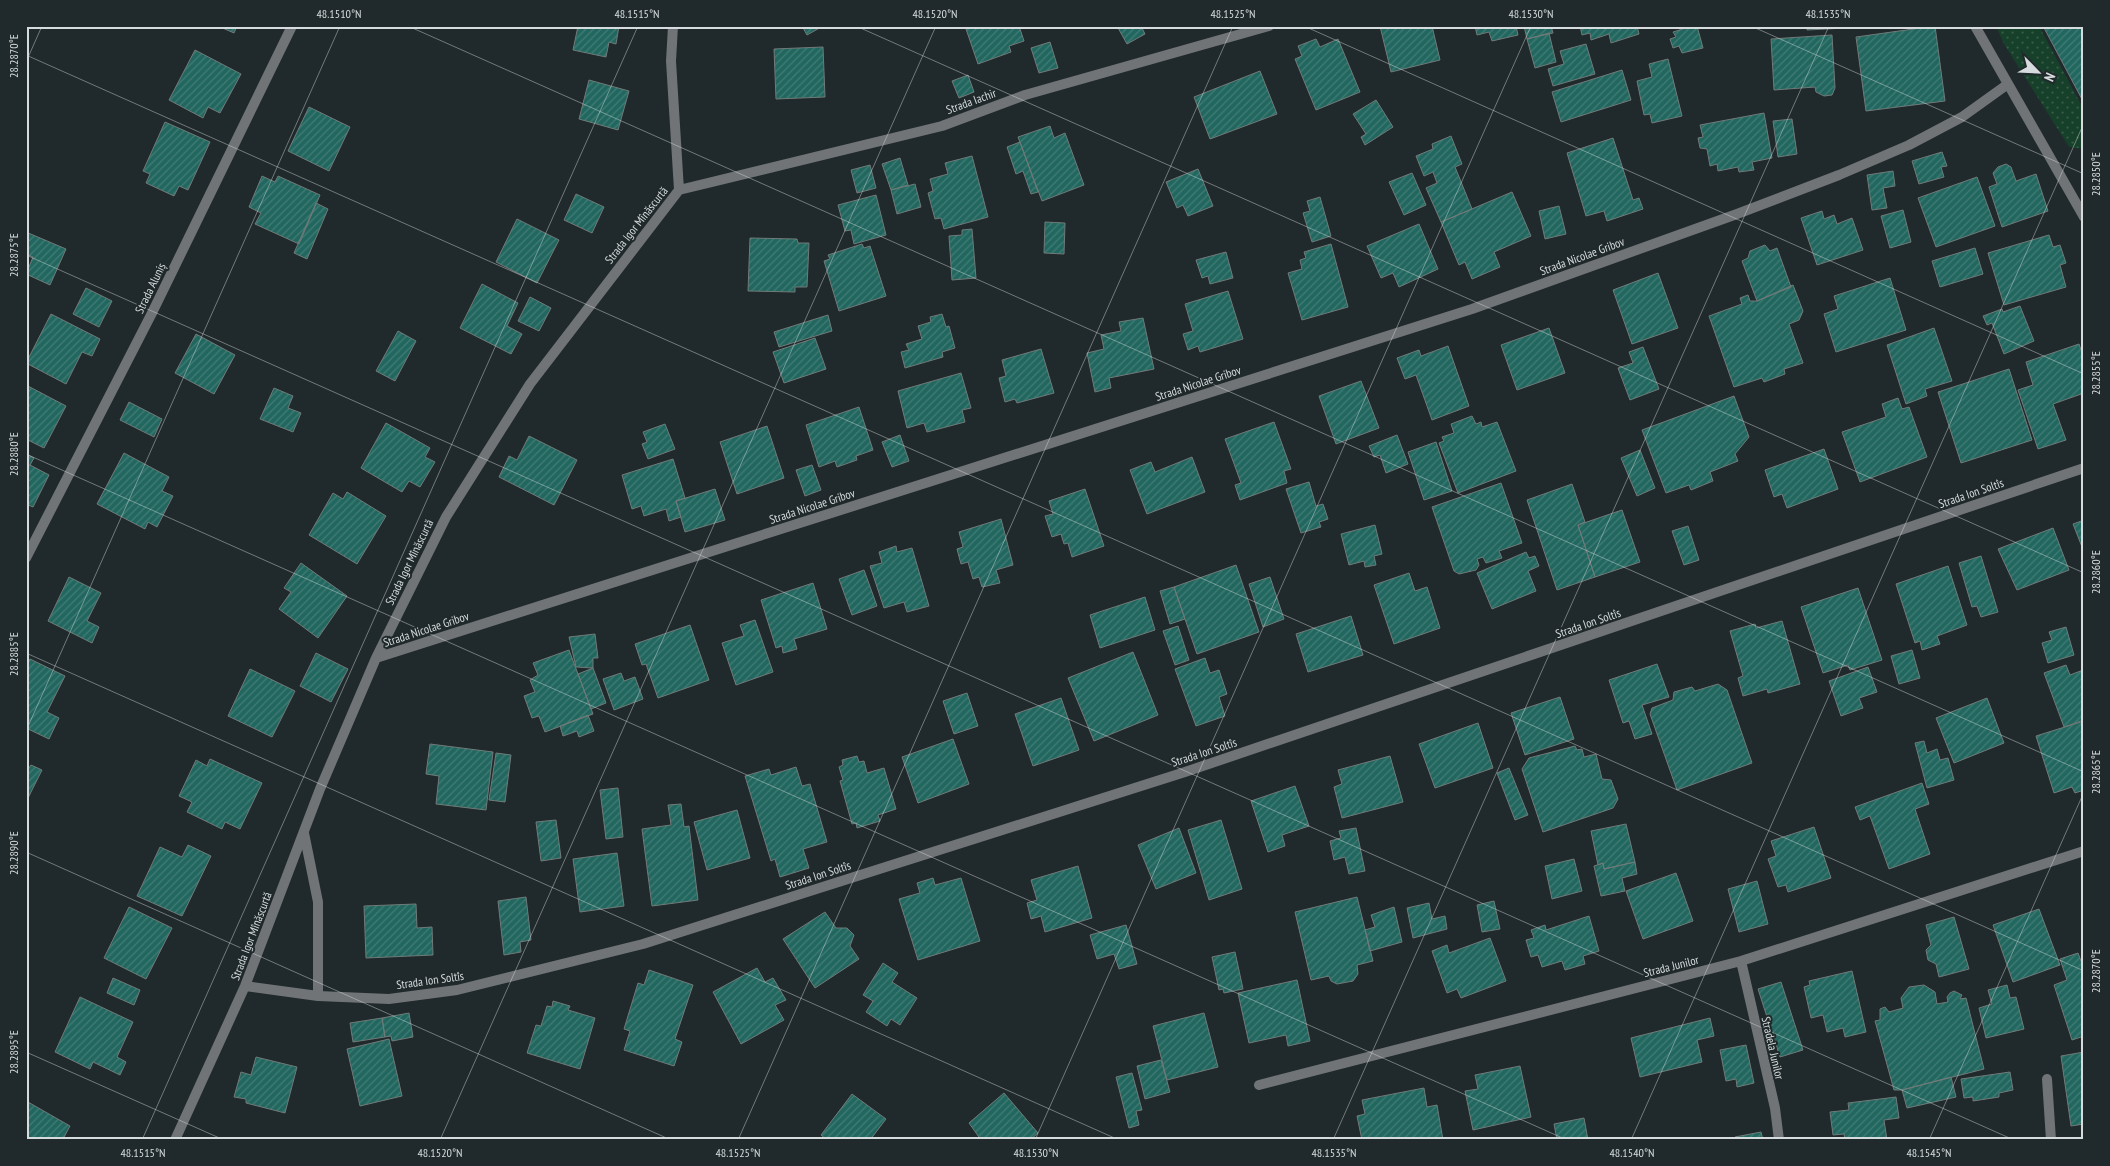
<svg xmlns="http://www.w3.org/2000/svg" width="2110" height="1166" font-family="'PT Sans Narrow',sans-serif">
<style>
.grass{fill:url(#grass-dots)}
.building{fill:url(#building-hatch);stroke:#707b79}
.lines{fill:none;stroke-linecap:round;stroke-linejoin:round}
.street{stroke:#717477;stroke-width:10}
.ticks{fill:none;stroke:#d6dcdd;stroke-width:1;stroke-opacity:0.45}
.labels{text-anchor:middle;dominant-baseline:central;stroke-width:4;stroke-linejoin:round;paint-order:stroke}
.street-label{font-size:12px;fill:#d6dcdd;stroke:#20292b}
.neatline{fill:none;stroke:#d6dcdd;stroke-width:2}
.ticks-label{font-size:12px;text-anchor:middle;fill:#d6dcdd}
</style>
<defs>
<pattern id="grass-dots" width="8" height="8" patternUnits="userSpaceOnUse" patternTransform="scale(1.25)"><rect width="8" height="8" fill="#17402a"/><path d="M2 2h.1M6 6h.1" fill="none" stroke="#385b48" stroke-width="1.8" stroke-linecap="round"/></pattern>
<pattern id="building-hatch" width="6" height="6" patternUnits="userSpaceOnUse" patternTransform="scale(1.25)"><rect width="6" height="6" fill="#22675f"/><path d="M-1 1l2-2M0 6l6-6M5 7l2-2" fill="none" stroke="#417c76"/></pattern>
</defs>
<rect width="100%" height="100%" fill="#20292b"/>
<path class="grass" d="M1996,26H2039L2084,110V149L2069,147L2004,44Z"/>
<path class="building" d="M218,26H237L234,33Z
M578,26H619L616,44L609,42L606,57L573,50Z
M802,26H823L807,35Z
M965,26H1019L1024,41L1009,46L1011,52L978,64Z
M1117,26H1141L1145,34L1127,44Z
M1380,26H1432L1440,60L1391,72Z
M1475,26H1516L1518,35L1492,41L1489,32L1477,35Z
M1524,26H1551L1553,33L1527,39Z
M1580,26H1637L1639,34L1611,43L1609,34L1591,40L1590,33L1582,35Z
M1692,26H1697L1703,48L1682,53L1679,46L1673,48L1670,39L1676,37L1673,32Z
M1807,26H1864V27L1807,30Z
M1935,26L1945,101L1866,111L1856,37Z
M2043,26H2084V103Z
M1549,33L1556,62L1535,68L1527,39Z
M1832,35L1835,88L1832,95L1824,96L1816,92L1815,87L1774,90L1771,39Z
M1316,39L1320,47L1338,39L1360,92L1316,110L1295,59L1302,56L1298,46Z
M1050,42L1058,68L1039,73L1031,48Z
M1586,44L1595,74L1553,86L1548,69L1564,64L1560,51Z
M823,47L825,97L776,99L774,49Z
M195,50L241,74L220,113L208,107L203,118L169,100Z
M1668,59L1682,116L1652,123L1650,114L1644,115L1637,81L1652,77L1649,64Z
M1622,70L1631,100L1561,122L1552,92Z
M1260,71L1277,114L1210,139L1194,97Z
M968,75L974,92L959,98L952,81Z
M589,80L629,91L618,130L579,119Z
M1376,100L1393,127L1365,145L1361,137L1366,134L1353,114Z
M309,107L350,127L329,171L288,151Z
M1764,113L1772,158L1752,162L1754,170L1739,172L1738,167L1718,171L1717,164L1710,166L1707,149L1700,148L1698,138L1703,137L1700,125Z
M1792,119L1797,154L1778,157L1773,121Z
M165,122L210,142L188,190L179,186L174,196L146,183L150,174L143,171Z
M1050,126L1054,138L1065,133L1084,185L1042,201L1018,137Z
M1451,136L1462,164L1455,167L1472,209L1441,222L1426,188L1437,183L1433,172L1424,176L1416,156L1433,149L1432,144Z
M1613,138L1633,200L1639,198L1643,209L1607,221L1604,211L1586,216L1567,153Z
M1020,142L1038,192L1031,194L1023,171L1016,174L1007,147Z
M1942,152L1947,166L1941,167L1944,177L1919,184L1912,161Z
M972,156L988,217L944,229L941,218L935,219L928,193L933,191L930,179L948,174L945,163Z
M900,158L908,185L891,190L882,164Z
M2006,164L2011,167L2016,181L2036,174L2048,211L2002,227L1989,187L1997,184L1993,173L1998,167Z
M870,165L876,188L857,193L851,170Z
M1198,169L1213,206L1188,216L1183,205L1177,208L1166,182Z
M1893,171L1895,186L1883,188L1887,208L1872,210L1867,175Z
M1412,173L1426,205L1404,215L1389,182Z
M262,176L275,182L278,176L320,195L299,244L255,224L261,213L249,207Z
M1977,177L1995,226L1936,247L1918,198Z
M915,184L921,207L897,214L891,190Z
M1512,192L1531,236L1494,252L1500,267L1472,279L1465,262L1459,265L1441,222Z
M576,194L604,207L592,233L564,220Z
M876,195L886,235L854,244L851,230L845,231L838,205Z
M1320,197L1331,236L1312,242L1303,213L1310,211L1307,201Z
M316,203L328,209L307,259L294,253Z
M1559,206L1566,234L1545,239L1539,211Z
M1903,210L1911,242L1890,248L1881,216Z
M1822,211L1824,219L1834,215L1837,224L1852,218L1863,250L1817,265L1801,218Z
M517,219L559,240L537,283L496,262Z
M1045,222L1065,223L1064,254L1044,253Z
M1419,224L1438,269L1399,287L1393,273L1381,278L1367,246Z
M972,229L976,278L952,280L949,236L962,235V230Z
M26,232L66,249L50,285L26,274L33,257L26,254Z
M2049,235L2053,247L2060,245L2066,263L2060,265L2066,287L2004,305L1988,253Z
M750,238L797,239L798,243H809L807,287H795V292L748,291Z
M862,244L864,248L870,246L886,296L839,311L824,261L830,259L828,255Z
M1331,244L1348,307L1302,320L1288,273L1302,269L1300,260L1306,258L1304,252Z
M1765,245L1770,251L1777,248L1791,287L1757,301L1742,261L1748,258L1750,251Z
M1975,248L1983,274L1940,287L1932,261Z
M1226,252L1233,278L1210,284L1208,276L1202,278L1196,260Z
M1658,273L1678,328L1632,344L1613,290Z
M1890,278L1906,330L1836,352L1824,314L1838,309L1834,296Z
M482,284L518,303L507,326L522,334L511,354L460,328Z
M1793,285L1803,311L1799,320L1789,324L1803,363L1784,369L1785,374L1764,382L1762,378L1734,387L1709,316L1742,304L1740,298L1748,295L1750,301H1757Z
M86,288L112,301L99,327L73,314Z
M1228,291L1243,339L1200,352L1198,346L1188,350L1183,334L1193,331L1185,304Z
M530,297L551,308L539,331L518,321Z
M2020,306L2034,341L2004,354L1992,323L1987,325L1983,316L2002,309L2003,312Z
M51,314L100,339L92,356L82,352L66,384L26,363Z
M942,314L946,327L949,326L955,348L942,352L943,357L905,368L901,352L909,350L906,344L922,339L918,326L931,322L930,317Z
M828,315L832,331L779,347L774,332Z
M1143,318L1154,369L1109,378L1111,388L1095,392L1087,353L1104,349L1101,335L1121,331L1119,322Z
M1549,328L1565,373L1517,390L1501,345Z
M1934,328L1952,381L1925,389L1927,396L1906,404L1887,345Z
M398,331L416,341L395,381L376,371Z
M196,334L235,355L214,394L175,373Z
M815,338L826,369L784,383L773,352Z
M2079,344L2084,358V393L2053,404L2066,440L2038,449L2018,390L2033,385L2026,362Z
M1448,346L1469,406L1432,420L1416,375L1405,379L1397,358L1419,350L1421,356Z
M1643,347L1659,389L1630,400L1618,368L1633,363L1629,352Z
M1041,349L1054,393L1017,403L1015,399L1005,402L999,378L1006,376L1002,360Z
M2009,369L2032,440L1961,463L1938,392Z
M961,373L971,408L962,410L965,422L927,432L924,423L907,428L898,391Z
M1361,381L1379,428L1336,444L1319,396Z
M26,385L66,406L44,448L26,439Z
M274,388L293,396L288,408L301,413L293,432L260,419Z
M1734,396L1749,437L1735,454L1738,461L1710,472L1713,481L1691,490L1689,485L1666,493L1642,430Z
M1898,398L1902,409L1909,407L1927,457L1860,482L1842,432L1886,417L1882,404Z
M129,402L162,419L154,437L120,420Z
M859,407L873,450L856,456L857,460L837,467L835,461L819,467L806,425Z
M1472,416L1476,424L1481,422L1482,427L1497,422L1516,471L1458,493L1439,443L1444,441L1442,437L1454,433L1451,424Z
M1274,422L1291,469L1284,471L1287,483L1240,500L1235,485L1241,483L1225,439Z
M386,423L430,448L425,457L435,462L420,487L409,481L402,492L361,468Z
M665,424L675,449L648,459L642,444L647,442L643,432Z
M767,426L784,478L737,494L720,442Z
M900,435L909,461L892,467L882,442Z
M1397,435L1408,464L1386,473L1380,455L1374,457L1369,446Z
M529,436L577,460L554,505L499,477L509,456L517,460Z
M1436,442L1452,491L1424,500L1408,452Z
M1824,449L1838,489L1787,508L1782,494L1774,497L1765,470Z
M1640,450L1655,488L1637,496L1621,458Z
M124,453L169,477L162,491L173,496L157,527L148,522L145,529L97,504Z
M26,454L34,458L30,465L49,475L33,507L26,504Z
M1192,457L1205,492L1147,514L1130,470L1151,462L1155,472Z
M673,459L685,498L676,501L681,517L669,521L666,509L644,516L641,506L632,509L622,475Z
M812,465L821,490L805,496L796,470Z
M1309,482L1316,506L1323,504L1328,519L1319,522L1321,527L1301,533L1286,489Z
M1501,483L1522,543L1499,551L1502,558L1486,563L1483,557L1477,559L1479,565L1476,570L1459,574L1454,571L1432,507Z
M1572,484L1585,522L1578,525L1595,577L1557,590L1527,500Z
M715,489L725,520L685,532L676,501Z
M1085,489L1104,546L1072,557L1068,543L1064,544L1061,534L1052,537L1045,516L1053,514L1049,501Z
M347,492L386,516L357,564L309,535L333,493L343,499Z
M1622,510L1640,562L1595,577L1578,525Z
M1001,519L1013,565L996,570L1000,583L982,587L979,577L973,579L968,562L961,564L957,549L963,547L959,532Z
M2084,520V552L2073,524Z
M1375,525L1382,554L1374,556L1376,565L1365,567L1364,561L1349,565L1341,534Z
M1688,526L1699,560L1684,565L1672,531Z
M2053,528L2069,570L2017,590L1998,549Z
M896,546L897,552L912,548L929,606L907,612L904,602L884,608L870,566L882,563L879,552Z
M1526,552L1529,558L1535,556L1539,566L1528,571L1536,591L1492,609L1477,573Z
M1981,556L1998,612L1981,617L1977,606L1972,607L1959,563Z
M301,563L347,596L318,638L279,609L291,592L284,588Z
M1236,565L1259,632L1197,654L1174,587Z
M1948,566L1967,625L1937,636L1940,644L1922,650L1920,641L1915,643L1896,584Z
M864,570L877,606L852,615L839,579Z
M1409,573L1415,591L1427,587L1440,628L1394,644L1374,585Z
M69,577L101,593L87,621L99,627L92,643L48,621Z
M1270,577L1284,619L1263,627L1249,584Z
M813,583L827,629L794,639L797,649L783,653L782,646L776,648L761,600Z
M1174,587L1185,619L1170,624L1160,591Z
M1858,588L1882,660L1850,670L1848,665L1823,673L1801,607Z
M1145,597L1155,630L1100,648L1090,615Z
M1351,616L1363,655L1308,672L1296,634Z
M755,620L773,672L736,685L722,643L744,636L740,625Z
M1782,621L1800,684L1768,693L1767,689L1743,696L1738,678L1743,676L1730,631L1755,624L1756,628Z
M690,625L709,680L658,698L646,664L642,665L635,644Z
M1178,626L1189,660L1175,665L1163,631Z
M2066,627L2074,655L2048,663L2042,643L2052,640L2049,632Z
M595,634L598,658H593V668L576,667L569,637Z
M569,650L593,714L545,732L539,716L532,718L524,696L535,692L530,680L538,675L533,663Z
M1912,650L1920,678L1899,684L1891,656Z
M1133,652L1158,715L1094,741L1068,678Z
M316,653L348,669L331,702L300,686Z
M1205,658L1210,673L1219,670L1227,694L1219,697L1225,716L1196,726L1175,669Z
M30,659L65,676L47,712L59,718L49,739L26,728V667Z
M1657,664L1669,697L1642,705L1652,734L1635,739L1629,721L1623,723L1609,680Z
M2066,665L2070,675L2083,670L2084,672V720L2064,727L2044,673Z
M1868,667L1877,692L1859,698L1863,708L1841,716L1829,681Z
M593,668L606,703L591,709L578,674Z
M250,669L295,691L272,737L228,716Z
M621,673L624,681L635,677L643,699L614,710L603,679Z
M1718,684L1727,690L1752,763L1677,790L1650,714L1652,708L1673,700L1674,692L1692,687L1695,691Z
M967,693L978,726L954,734L943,701Z
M1560,697L1574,739L1525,755L1511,713Z
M1061,698L1079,750L1033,766L1015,714Z
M1987,698L2004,743L1954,763L1936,718Z
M588,715L594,731L579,737L577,731L563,736L560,726Z
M2084,721V790L2075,793L2072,787L2054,793L2036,736Z
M1478,723L1493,768L1435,788L1419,744Z
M953,739L969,784L918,803L902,757Z
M1924,741L1927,753L1937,749L1940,760L1948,758L1954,780L1927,788L1915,743Z
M430,744L493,752L486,810L436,804L439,776L426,774Z
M1575,746L1577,750L1582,749L1584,757L1596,754L1602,779L1611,780L1618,799L1613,808L1543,832L1522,769L1529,758Z
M496,753L511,755L505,802L489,800Z
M857,756L859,762L864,761L867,773L884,768L896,809L878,815L880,821L857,828L856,823L852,824L840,781L843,780L839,767L843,765L842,760Z
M1390,756L1403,802L1342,818L1334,787L1342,784L1338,770Z
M210,759L262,783L240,829L225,822L222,829L187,812L192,802L179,796L196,760L207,766Z
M31,765L42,770L26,802V772Z
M796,767L802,786L810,784L827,842L803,849L809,868L780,877L775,859L771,861L745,776L769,769L771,775Z
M1509,768L1528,815L1515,820L1497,773Z
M1922,783L1929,804L1915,809L1930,854L1889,869L1870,816L1860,820L1855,807Z
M1295,786L1309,826L1282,835L1285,846L1268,852L1251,801Z
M618,788L623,837L606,839L600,790Z
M681,804L684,827L689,826L698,900L652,906L642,829L671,825L668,805Z
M737,810L750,858L707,870L694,822Z
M556,820L561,858L541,861L536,822Z
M1221,820L1242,889L1209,900L1188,830Z
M1626,824L1635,862L1604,869L1603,863L1598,865L1591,831Z
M1814,827L1831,878L1788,892L1786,885L1778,887L1768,859L1776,856L1771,841Z
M1179,828L1196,873L1156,889L1138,845Z
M1356,828L1365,871L1349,874L1345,857L1334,860L1330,841L1341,838L1339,831Z
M188,845L211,856L182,916L137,896L160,847L182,857Z
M617,853L624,906L580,912L573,859Z
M1574,859L1582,891L1552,899L1545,866Z
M1635,862L1637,874L1622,878L1625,891L1601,896L1594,866L1603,863L1604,869Z
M1078,866L1092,918L1045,932L1041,916L1031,919L1027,903L1037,900L1031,880Z
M1676,873L1693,921L1643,939L1626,891Z
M933,878L935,885L961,878L980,941L918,960L899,899L920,893L917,883Z
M1757,881L1768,924L1739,932L1728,889Z
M526,897L531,940L520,942L521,952L504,955L498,901Z
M1357,897L1373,961L1357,965L1358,974L1353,981L1337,984L1331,981L1329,976L1311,980L1295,912Z
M1494,901L1500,929L1482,932L1477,905Z
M1429,903L1432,919L1445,916L1447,929L1413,938L1407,908Z
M416,904L417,928L432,927L433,955L366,958L364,906Z
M129,907L172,928L146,979L104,958Z
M1394,907L1402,942L1370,951L1365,930L1375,927L1371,915Z
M2039,909L2060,965L2013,982L1993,925Z
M825,912L836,928H847L854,935L850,946L859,959L815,988L783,939Z
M1589,916L1599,951L1583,956L1585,964L1565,970L1562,961L1542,967L1538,955L1531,957L1526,940L1534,938L1531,930L1545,925L1546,930Z
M1954,917L1969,969L1939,977L1936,964L1928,960L1926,950L1931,945L1926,925Z
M1126,925L1137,964L1119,969L1114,954L1097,959L1090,935Z
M1490,938L1506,981L1461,998L1457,989L1447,993L1432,951L1447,945L1449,953Z
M1235,952L1243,989L1224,993L1223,989L1219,990L1212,957Z
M2078,953L2084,969V1036L2072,1040L2054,985L2067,980L2060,959Z
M883,963L898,973L892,982L917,998L900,1025L891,1019L887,1026L866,1012L873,1001L863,995Z
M757,968L765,982L773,978L786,1000L775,1005L784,1020L741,1044L713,992Z
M649,970L693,985L675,1039L682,1042L674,1066L624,1050L630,1031L624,1029L638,983L644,985Z
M1852,971L1866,1032L1845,1037L1843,1028L1827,1032L1823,1015L1811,1018L1804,987L1810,985L1809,981Z
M113,978L140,990L134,1005L107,993Z
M1297,980L1310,1041L1288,1046L1286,1035L1249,1043L1238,993Z
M1781,982L1803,1050L1780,1057L1758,989Z
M1924,985L1935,992L1937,1004L1948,1002L1947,997L1950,993L1954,991L1962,995L1960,999L1966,998L1984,1069L1902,1090H1894L1875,1021L1880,1020V1009L1885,1007L1889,1012L1903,1008L1901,998L1909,987Z
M2007,985L2010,998L2016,997L2024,1029L1986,1038L1979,1008L1992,1004L1988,990Z
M80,997L133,1022L117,1057L126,1062L120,1075L93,1062L90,1069L55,1052Z
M553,1001L570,1006L568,1010L595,1018L580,1069L527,1053L536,1025L541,1026L547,1006L552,1007Z
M409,1013L413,1037L392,1041L391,1036L385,1037L382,1018Z
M1204,1013L1218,1067L1167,1080L1153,1026Z
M382,1018L385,1037L353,1042L350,1023Z
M1710,1018L1714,1036L1697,1040L1702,1062L1640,1077L1631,1038Z
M389,1039L402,1096L360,1106L347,1049Z
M1746,1045L1754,1083L1737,1087L1736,1079L1726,1081L1720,1050Z
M2084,1052V1124L2071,1126L2061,1056Z
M256,1057L297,1067L285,1113L246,1103V1099L234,1097L241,1072L251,1075Z
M1161,1060L1170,1092L1145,1099L1137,1066Z
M1520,1066L1531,1117L1473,1130L1465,1091L1478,1089L1475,1075Z
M2010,1072L2013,1090L1999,1093V1097L1973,1101V1097L1964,1098L1961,1079Z
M1132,1073L1142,1110L1136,1111L1139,1125L1129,1128L1116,1077Z
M1951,1077L1956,1097L1907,1108L1902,1090Z
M1424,1088L1427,1107L1437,1105L1443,1140H1362L1357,1116L1365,1114L1362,1100Z
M1004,1093L1038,1133L1030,1140H981L969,1123Z
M852,1094L886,1119L870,1140H827L821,1135Z
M1896,1097L1899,1118L1884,1120L1887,1140H1845L1844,1134L1833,1135L1830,1112L1849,1110L1848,1103Z
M28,1102L70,1126L63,1139L65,1140H26V1106Z
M1584,1118L1588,1140H1557L1554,1124Z
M1761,1132L1763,1140H1736L1735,1137Z"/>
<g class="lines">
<path class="street" d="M1975,26L2084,217
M679,190L942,126L1025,95L1269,26
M26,558L152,313L292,26
M376,658L1472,309L1737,214L1839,175L1909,145L1962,117L2008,84
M304,833L318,902V996
M1741,961L1775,1108L1779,1140
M245,986L318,996L389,999L457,990L643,944L1185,772L2084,468
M2047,1079L2051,1140
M1259,1085L1741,961L2084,851
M175,1140L245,986L320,789L376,658L446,517L530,384L679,190L671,61L673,26"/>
</g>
<path class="ticks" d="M408,26L2084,772M856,26L2084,573M1304,26L2084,374M1751,26L2084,174M26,55L2084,971M26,62L42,26M26,255L2014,1140M26,454L1567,1140M26,653L1119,1140M26,731L340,26M26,852L671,1140M26,1052L224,1140M142,1140L638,26M440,1140L936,26M738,1140L1233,26M1035,1140L1531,26M1333,1140L1829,26M1631,1140L2084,123M1929,1140L2084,792"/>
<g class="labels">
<g class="street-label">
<text transform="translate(971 101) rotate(-20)">Strada Iachir</text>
<text transform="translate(636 225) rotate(-52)">Strada Igor Mînăscurtă</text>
<text transform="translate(1582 256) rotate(-20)">Strada Nicolae Gribov</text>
<text transform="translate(150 288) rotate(-64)">Strada Aluniș</text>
<text transform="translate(1198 383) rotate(-18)">Strada Nicolae Gribov</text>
<text transform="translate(1971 493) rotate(-19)">Strada Ion Soltîs</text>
<text transform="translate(812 506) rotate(-18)">Strada Nicolae Gribov</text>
<text transform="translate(409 562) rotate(-64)">Strada Igor Mînăscurtă</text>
<text transform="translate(1588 623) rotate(-19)">Strada Ion Soltîs</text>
<text transform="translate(426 629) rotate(-18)">Strada Nicolae Gribov</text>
<text transform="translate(1204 752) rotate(-18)">Strada Ion Soltîs</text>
<text transform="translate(818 875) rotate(-18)">Strada Ion Soltîs</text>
<text transform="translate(251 936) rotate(-69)">Strada Igor Mînăscurtă</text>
<text transform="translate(1671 966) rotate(-14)">Strada Junilor</text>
<text transform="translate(430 980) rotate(-8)">Strada Ion Soltîs</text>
<text transform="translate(1773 1048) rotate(77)">Stradela Junilor</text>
</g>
</g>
<rect width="2110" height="1166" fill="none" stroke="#20292b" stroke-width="55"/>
<g transform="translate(2038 72) rotate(114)" stroke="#20292b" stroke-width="4" paint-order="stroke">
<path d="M0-4L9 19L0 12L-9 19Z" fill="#d6dcdd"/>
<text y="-8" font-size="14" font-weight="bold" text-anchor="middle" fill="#d6dcdd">N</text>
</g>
<rect x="28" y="28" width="2054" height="1110" class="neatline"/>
<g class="ticks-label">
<text x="339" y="18">48.1510°N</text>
<text x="637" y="18">48.1515°N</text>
<text x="935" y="18">48.1520°N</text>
<text x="1233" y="18">48.1525°N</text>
<text x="1531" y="18">48.1530°N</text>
<text x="1828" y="18">48.1535°N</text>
<text transform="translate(14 56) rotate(-90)" y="4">28.2870°E</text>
<text transform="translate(2096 174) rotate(-90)" y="4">28.2850°E</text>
<text transform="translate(14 255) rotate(-90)" y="4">28.2875°E</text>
<text transform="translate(2096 373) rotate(-90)" y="4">28.2855°E</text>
<text transform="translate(14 454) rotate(-90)" y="4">28.2880°E</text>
<text transform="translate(2096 572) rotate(-90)" y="4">28.2860°E</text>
<text transform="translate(14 654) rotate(-90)" y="4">28.2885°E</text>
<text transform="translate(2096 772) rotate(-90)" y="4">28.2865°E</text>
<text transform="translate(14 853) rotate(-90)" y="4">28.2890°E</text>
<text transform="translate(2096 971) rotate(-90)" y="4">28.2870°E</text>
<text transform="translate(14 1052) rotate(-90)" y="4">28.2895°E</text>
<text x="143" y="1157">48.1515°N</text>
<text x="440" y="1157">48.1520°N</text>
<text x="738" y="1157">48.1525°N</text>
<text x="1036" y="1157">48.1530°N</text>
<text x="1334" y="1157">48.1535°N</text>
<text x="1632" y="1157">48.1540°N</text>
<text x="1929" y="1157">48.1545°N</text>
</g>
</svg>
